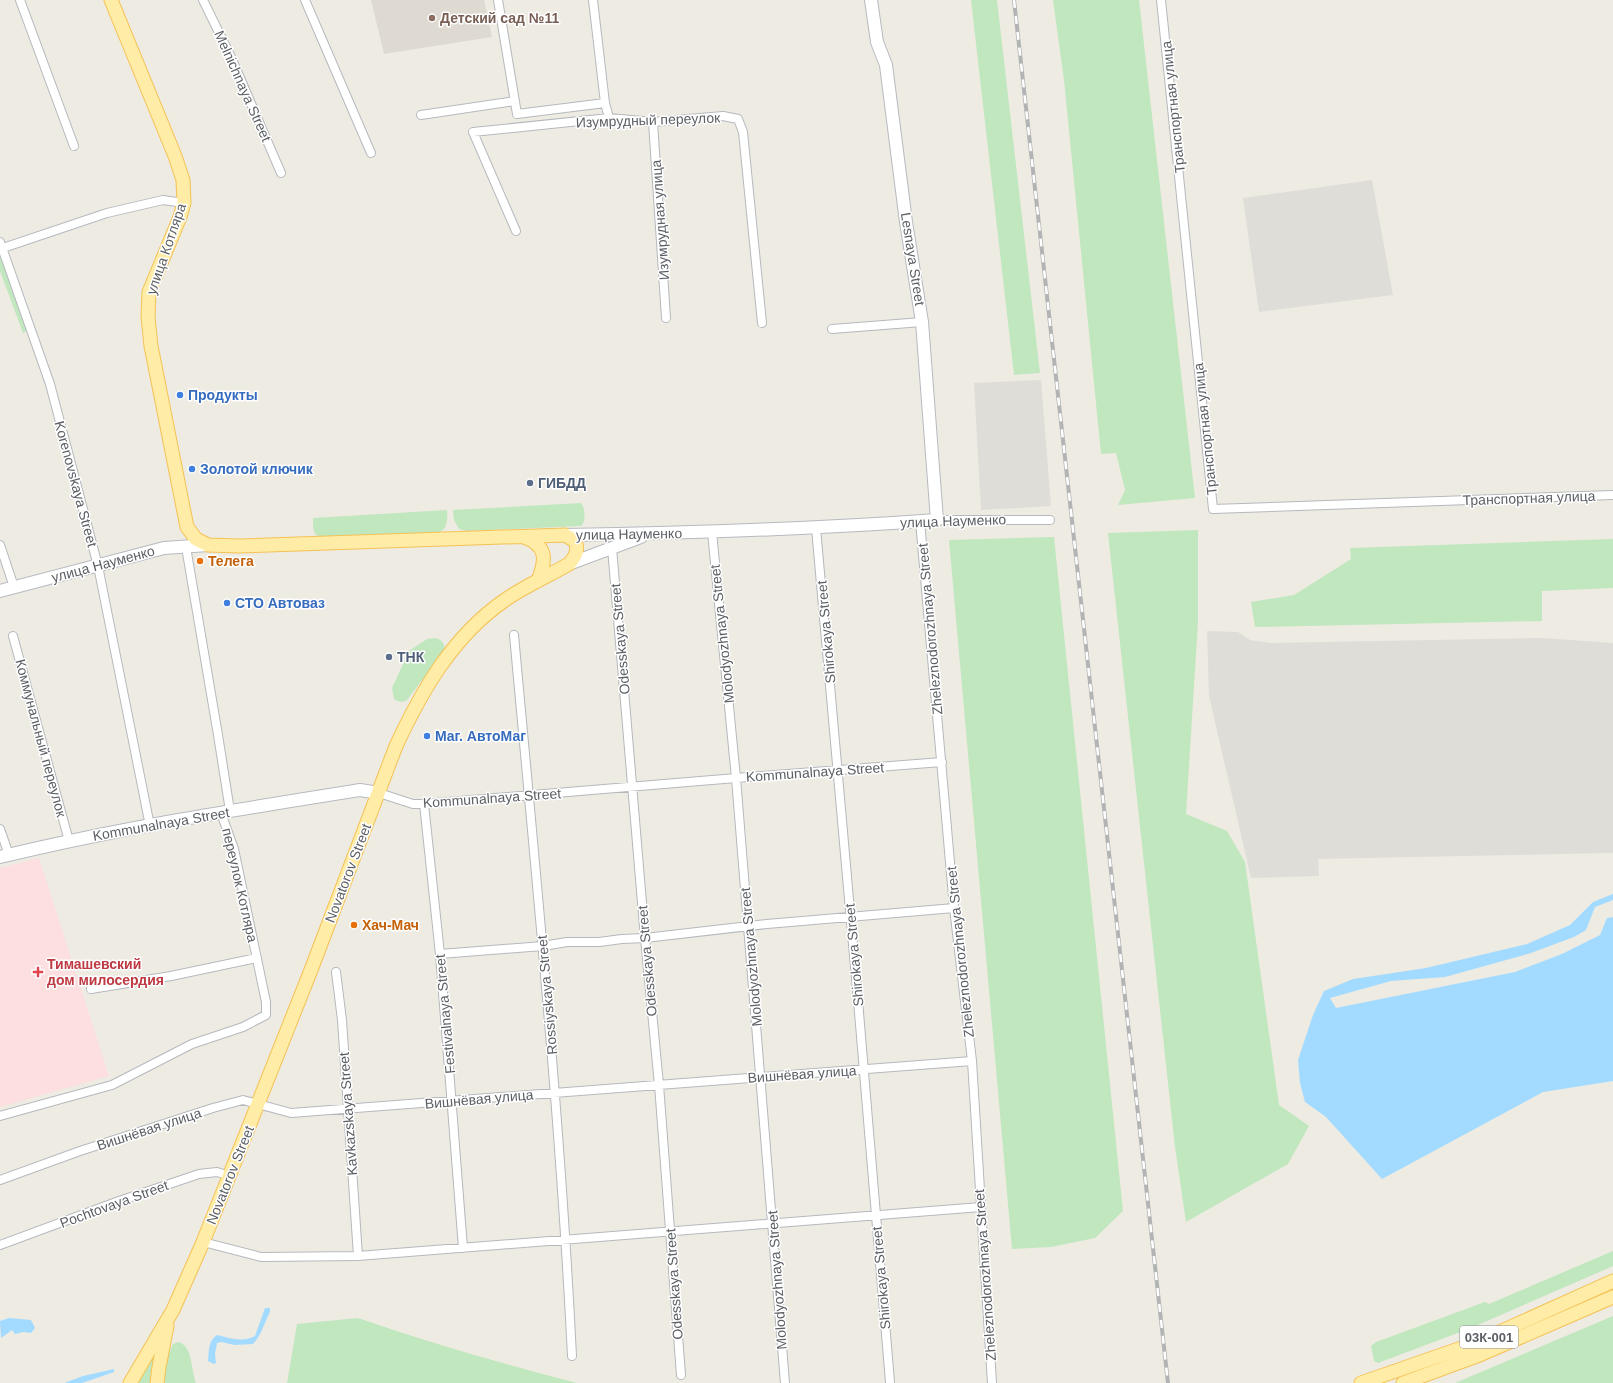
<svg xmlns="http://www.w3.org/2000/svg" width="1613" height="1383" font-family="Helvetica,sans-serif">
<style>
.industrial{fill:#dfddd7}
.education{fill:#dedad1}
.medical{fill:#fcdfde}
.green{fill:#c0e7be}
.water{fill:#a2dbff}
.lines{fill:none;stroke-linecap:round;stroke-linejoin:round}
.street-casing{stroke:#b5b9bd;stroke-width:10}
.secondary-casing{stroke:#b6bac0;stroke-width:14}
.primary-casing{stroke:#f5c154;stroke-width:15}
.street{stroke:#fff;stroke-width:8}
.secondary{stroke:#fff;stroke-width:12}
.primary{stroke:#ffeda7;stroke-width:13}
.rail-casing{stroke:#b2b3b4;stroke-width:4}
.rail{stroke:#fff;stroke-width:2.5;stroke-dasharray:8;stroke-linecap:butt}
.education-dot{fill:#8d6e63;stroke:#fff;stroke-width:1.5}
.shop-dot{fill:#3f7fe0;stroke:#fff;stroke-width:1.5}
.service-dot{fill:#5c6f8a;stroke:#fff;stroke-width:1.5}
.food-dot{fill:#e8710a;stroke:#fff;stroke-width:1.5}
.health-dot{fill:#e0444e;stroke:#fff;stroke-width:1.5}
.labels{text-anchor:middle;dominant-baseline:central;stroke-width:3;stroke-linejoin:round;paint-order:stroke}
.shield{fill:#fff;stroke:#8c8f92;stroke-width:1}
.shield-label{font-size:13px;font-weight:bold;fill:#5b5f64}
.education-label{font-size:14px;font-weight:bold;fill:#785e54;stroke:#fff;text-anchor:start}
.street-label{font-size:14px;fill:#5b5f64;stroke:#fff}
.shop-label{font-size:14px;font-weight:bold;fill:#366cbe;stroke:#fff;text-anchor:start}
.service-label{font-size:14px;font-weight:bold;fill:#4e5e75;stroke:#fff;text-anchor:start}
.food-label{font-size:14px;font-weight:bold;fill:#c56008;stroke:#fff;text-anchor:start}
.health-label{font-size:14px;font-weight:bold;fill:#be3a42;stroke:#fff;text-anchor:start}
</style>
<rect width="100%" height="100%" fill="#eeebe3"/>
<path class="industrial" d="M1372,180L1393,295L1259,312L1243,198Z
M1041,380L1051,506L981,510L974,383Z
M1207,631L1238,632L1250,640L1271,643L1542,638L1613,643V853L1318,859L1319,876L1251,878L1209,696Z"/>
<path class="education" d="M371,0H484L492,37L384,54Z"/>
<path class="medical" d="M39,858L109,1076L0,1107V868Z"/>
<path class="green" d="M971,0H997L1040,373L1014,375Z
M1053,0H1139L1195,498L1118,505L1125,490L1116,453L1101,454L1064,80Z
M0,256L28,330L23,333L0,271Z
M581,503C585,508 586,520 582,525L580,526L467,531L459,529L454,520L453,510Z
M447,510C448,521 447,531 436,533L320,537C312,534 313,526 313,518Z
M1198,530V622L1186,814L1227,831L1245,862L1279,1105L1309,1126L1288,1164L1186,1222L1175,1147L1108,533Z
M1054,537L1123,1211L1095,1238L1051,1247L1012,1249L949,540Z
M1613,539V588L1542,591V621L1255,627L1251,602L1294,595L1351,559L1350,548Z
M435,638C443,640 444,643 445,650L407,700C402,703 399,702 394,699L392,688L409,651L427,639Z
M1613,1251V1266L1471,1328L1378,1363L1374,1361L1371,1346L1376,1342L1485,1302L1489,1304Z
M1613,1316V1383H1455Z
M358,1318C430,1343 503,1364 577,1383H287L297,1324Z
M179,1342C193,1347 191,1370 196,1383H161L163,1366L173,1344Z
M156,1350L151,1370L150,1383H138Z"/>
<path class="water" d="M1613,894V900L1595,907L1586,930L1574,937L1531,953L1445,977L1391,981L1330,998L1336,1008L1515,972L1562,954L1600,935L1607,918L1613,917V1081L1543,1092L1382,1179L1326,1117L1305,1102L1300,1083L1298,1060L1313,1015L1324,991L1353,979L1426,968L1527,944L1570,925L1593,902Z
M265,1308H270V1312C264,1323 262,1335 253,1344L235,1345L221,1342L217,1343L215,1354L216,1363L214,1364L208,1361C209,1351 208,1341 217,1335C230,1338 242,1343 255,1336Z
M9,1318L31,1320L35,1328L31,1333L23,1332L15,1334L12,1330L1,1338L0,1321Z
M114,1369V1372L82,1383H64L83,1376Z"/>
<g class="lines">
<g class="street-casing">
<path id="street" d="M20,0L74,146
M203,0L231,57L281,173
M305,0L371,153
M498,0L517,114L605,103
M593,0L605,103L609,118
M1161,0L1213,509L1613,495
M421,115L515,101
M653,122L666,318
M516,231L473,132L609,118L653,122L723,116L738,119L743,132L762,323
M0,242L50,384L98,566L150,826
M0,249L107,213L163,200L184,203
M832,329L922,322
M937,520H1050
M920,521L954,908L972,1061L992,1383
M816,528C843,813 866,1097 890,1382
M712,532L736,778L785,1383
M0,545L14,587
M186,547L218,735L230,811
M612,548L645,938L659,1085L681,1375
M514,635C536,875 560,1115 572,1356
M13,636L69,841
M379,793L413,804H424L736,778L942,762
M424,804L440,954L463,1248
M0,829L9,855
M440,954L543,946L567,942H599L622,939L645,938L767,924L954,908
M336,972L342,1020L358,1256
M91,989L171,976L257,958
M0,1116L112,1085L192,1044L243,1027L266,1015V1002L234,849L221,813
M0,1180L80,1151L213,1108L243,1100L291,1113L972,1061
M203,1242L261,1257L358,1256L981,1207
M0,1245L119,1201L199,1174L217,1172L230,1176"/>
</g>
<g class="secondary-casing">
<path id="secondary" d="M565,535C689,533 813,529 937,520L922,322L906,222L886,65L877,42L871,0
M569,564L641,537
M0,591L164,548L208,545
M0,857C119,828 240,809 360,790L379,793"/>
</g>
<g class="primary-casing">
<path id="primary" d="M111,0L175,156L183,180L184,203L180,217L149,292L148,317L151,346L187,527L196,539L208,545L239,546L565,535L575,541C579,551 575,557 569,564C548,576 525,586 505,600C453,636 422,690 396,746L311,970L203,1242L173,1310L130,1383
M524,537C548,546 546,560 538,581
M157,1383L159,1367L167,1326
M1361,1383L1473,1344L1613,1281
M1403,1383L1477,1356L1613,1297"/>
</g>
<use href="#street" class="street"/>
<use href="#secondary" class="secondary"/>
<use href="#primary" class="primary"/>
<g class="rail-casing">
<path id="rail" d="M1014,0L1168,1383"/>
</g>
<use href="#rail" class="rail"/>
</g>
<circle class="education-dot" cx="432" cy="18" r="4"/>
<g class="shop-dot">
<circle cx="180" cy="395" r="4"/>
<circle cx="192" cy="469" r="4"/>
<circle cx="227" cy="603" r="4"/>
<circle cx="427" cy="736" r="4"/>
</g>
<g class="service-dot">
<circle cx="530" cy="483" r="4"/>
<circle cx="389" cy="657" r="4"/>
</g>
<g class="food-dot">
<circle cx="200" cy="561" r="4"/>
<circle cx="354" cy="925" r="4"/>
</g>
<path class="health-dot" d="M36 966h4v4h4v4h-4v4h-4v-4h-4v-4h4z"/>
<g class="labels">
<rect class="shield" x="1460" y="1326" width="58" height="22" rx="3"/>
<g class="shield-label">
<text x="1489" y="1337">03К-001</text>
</g>
<g class="education-label">
<text x="440" y="18">Детский сад №11</text>
</g>
<g class="street-label">
<text transform="translate(243 86) rotate(66)">Melnichnaya Street</text>
<text transform="translate(1173 107) rotate(-96)">Транспортная улица</text>
<text transform="translate(648 120) rotate(-2)">Изумрудный переулок</text>
<text transform="translate(660 220) rotate(-94)">Изумрудная улица</text>
<text transform="translate(166 249) rotate(-71)">улица Котляра</text>
<text transform="translate(913 259) rotate(81)">Lesnaya Street</text>
<text transform="translate(1205 429) rotate(-96)">Транспортная улица</text>
<text transform="translate(76 484) rotate(75)">Korenovskaya Street</text>
<text transform="translate(1529 498) rotate(-2)">Транспортная улица</text>
<text transform="translate(953 521) rotate(-2)">улица Науменко</text>
<text transform="translate(629 534) rotate(-1)">улица Науменко</text>
<text transform="translate(103 564) rotate(-15)">улица Науменко</text>
<text transform="translate(930 629) rotate(-95)">Zheleznodorozhnaya Street</text>
<text transform="translate(826 632) rotate(-95)">Shirokaya Street</text>
<text transform="translate(722 634) rotate(-96)">Molodyozhnaya Street</text>
<text transform="translate(620 639) rotate(-95)">Odesskaya Street</text>
<text transform="translate(41 738) rotate(75)">Коммунальный переулок</text>
<text transform="translate(815 772) rotate(-4)">Kommunalnaya Street</text>
<text transform="translate(492 798) rotate(-4)">Kommunalnaya Street</text>
<text transform="translate(161 824) rotate(-10)">Kommunalnaya Street</text>
<text transform="translate(348 873) rotate(-69)">Novatorov Street</text>
<text transform="translate(240 885) rotate(77)">переулок Котляра</text>
<text transform="translate(960 952) rotate(-96)">Zheleznodorozhnaya Street</text>
<text transform="translate(854 955) rotate(-95)">Shirokaya Street</text>
<text transform="translate(751 957) rotate(-95)">Molodyozhnaya Street</text>
<text transform="translate(647 961) rotate(-95)">Odesskaya Street</text>
<text transform="translate(547 995) rotate(-95)">Rossiyskaya Street</text>
<text transform="translate(445 1014) rotate(-95)">Festivalnaya Street</text>
<text transform="translate(802 1074) rotate(-4)">Вишнёвая улица</text>
<text transform="translate(479 1099) rotate(-5)">Вишнёвая улица</text>
<text transform="translate(348 1114) rotate(-94)">Kavkazskaya Street</text>
<text transform="translate(149 1129) rotate(-18)">Вишнёвая улица</text>
<text transform="translate(230 1175) rotate(-68)">Novatorov Street</text>
<text transform="translate(114 1204) rotate(-20)">Pochtovaya Street</text>
<text transform="translate(985 1275) rotate(-94)">Zheleznodorozhnaya Street</text>
<text transform="translate(881 1278) rotate(-95)">Shirokaya Street</text>
<text transform="translate(777 1280) rotate(-94)">Molodyozhnaya Street</text>
<text transform="translate(674 1284) rotate(-94)">Odesskaya Street</text>
</g>
<g class="shop-label">
<text x="188" y="395">Продукты</text>
<text x="200" y="469">Золотой ключик</text>
<text x="235" y="603">СТО Автоваз</text>
<text x="435" y="736">Маг. АвтоМаг</text>
</g>
<g class="service-label">
<text x="538" y="483">ГИБДД</text>
<text x="397" y="657">ТНК</text>
</g>
<g class="food-label">
<text x="208" y="561">Телега</text>
<text x="362" y="925">Хач-Мач</text>
</g>
<g class="health-label">
<text x="47" y="964">Тимашевский<tspan x="47" dy="16">дом милосердия</tspan></text>
</g>
</g>
</svg>
